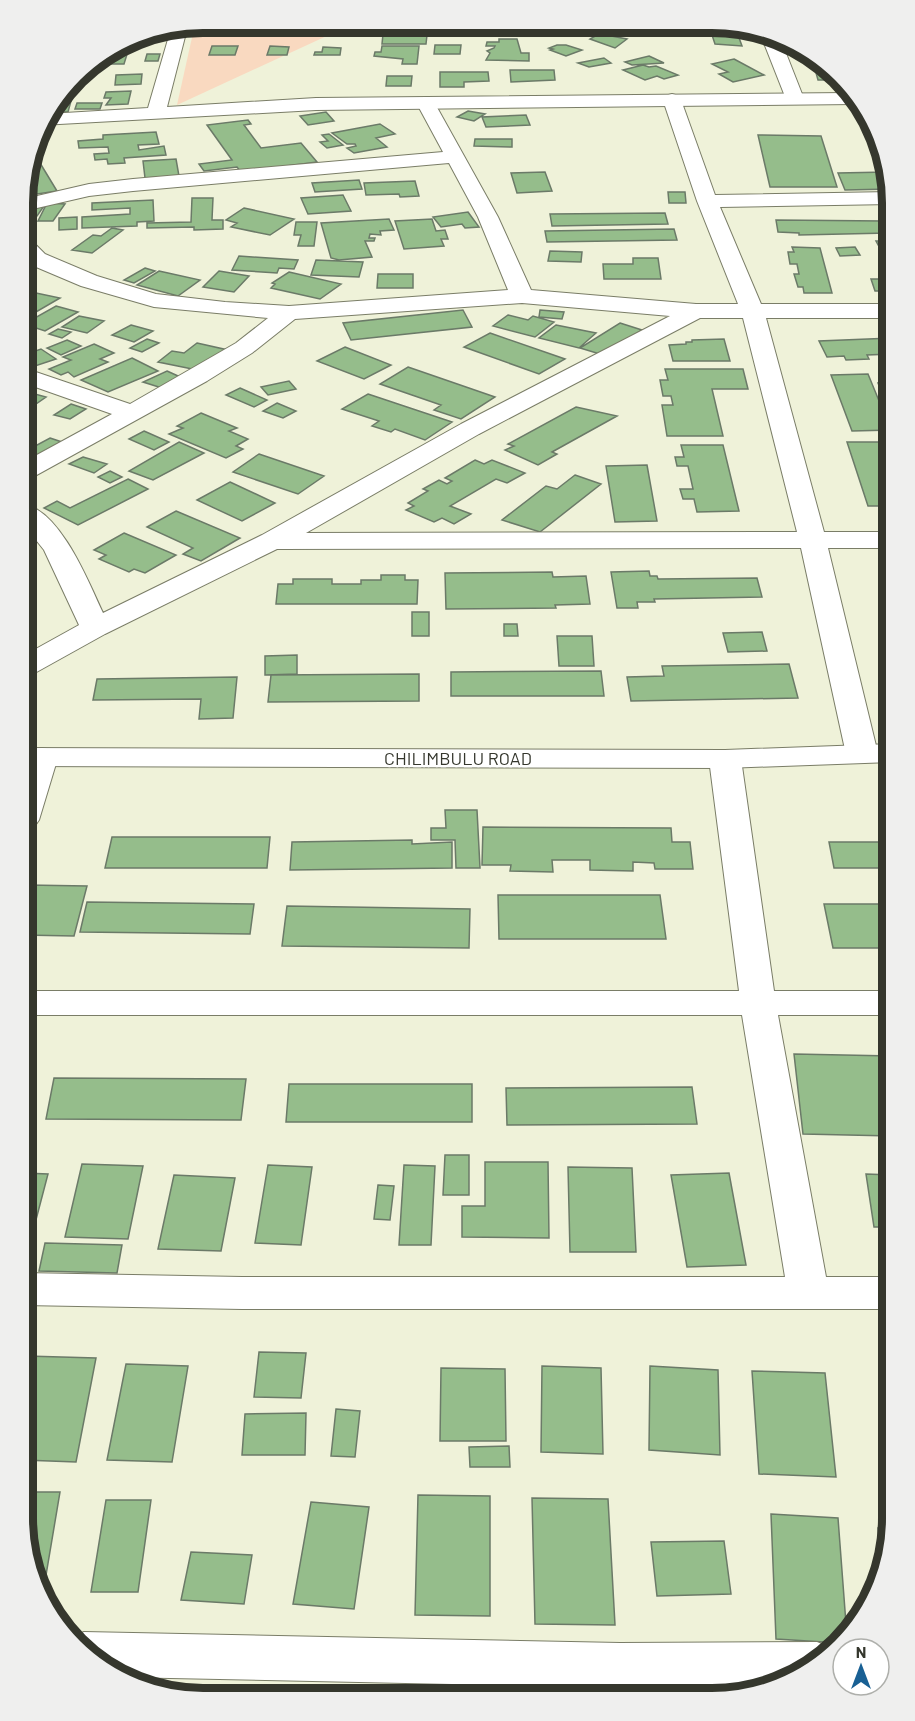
<svg xmlns="http://www.w3.org/2000/svg" width="915" height="1721" font-family="Barlow,sans-serif">
<style>
.green{fill:#f9d9c0}
.building{fill:#95bd8b;stroke:#6b7a68;stroke-width:1.5}
.lines{fill:none;stroke-linecap:round;stroke-linejoin:round}
.street-casing{stroke:#7a7d67;stroke-width:2}
.secondary-casing{stroke:#7a7d67;stroke-width:2}
.street{fill:#fff;fill-rule:evenodd}
.secondary{fill:#fff;fill-rule:evenodd}
.labels{text-anchor:middle;dominant-baseline:central;stroke-width:4.5;stroke-linejoin:round;paint-order:stroke}
.street-label{font-size:18px;fill:#35372d;stroke:#fff}
.rim{fill:none;stroke:#35372d;stroke-width:8}
</style>
<rect width="100%" height="100%" fill="#eff2d9"/>
<path class="green" d="M203,23H355L177,105L195,24Z"/>
<path class="building" d="M631,25H659L661,26L651,32L629,28L633,26Z
M383,34L427,35L426,44H382Z
M597,35H606L627,39L615,48L590,39Z
M712,35H738L742,46L715,44Z
M132,37H145L143,45H126Z
M499,39H517L521,53H529V61L486,60L490,53L487,51L494,48L495,46H486L487,42H499Z
M435,45H461L460,54H434Z
M557,45H566L582,50L566,56L550,50L553,49L549,48Z
M212,46H238L235,55H209Z
M270,46L289,47L287,55H267Z
M382,46H419L417,64H402L403,59L374,56L375,52H381Z
M323,47L341,48L340,55H314L315,52H322Z
M110,51H128L124,64H100L104,55Z
M147,54H160L158,61H145Z
M649,56L664,63L632,65L625,62Z
M604,58L611,63L589,67L578,63Z
M734,59L764,75L733,82L719,74L728,72L712,64Z
M643,65L649,67L656,66L678,75L664,79L657,76L645,80L623,70Z
M815,69L833,70L840,80H818Z
M510,70H554L555,80L511,82Z
M440,72H488L489,81L464,82V87H440Z
M142,74L141,84L115,85L116,75Z
M387,76H412L411,86H386Z
M131,91L128,104L106,105L111,98H104L106,92Z
M58,101H71L68,112H55L57,108H53Z
M77,103H102L100,109H75Z
M468,111L485,114L474,121L457,117Z
M326,112L334,121L308,125L300,116Z
M526,115L530,125L486,127L482,117Z
M248,120L251,124L244,125L261,148L301,143L317,162L241,172L237,167L204,171L199,164L232,160L207,125Z
M380,124L395,134L376,138L387,147L354,153L347,148L356,146L355,144H347L332,133Z
M156,132L159,144L138,145L139,150L164,146L166,155L124,158L125,163L108,164L107,159L95,160L94,154L109,153L108,147L79,148L78,141L103,139V135Z
M41,134L33,161H30L38,135Z
M329,134L343,145L327,148L320,142L328,141L322,135Z
M758,135L821,136L837,187H770Z
M475,139H512V147L474,146Z
M176,159L179,176L145,178L143,161Z
M40,163L57,191L24,196V180L29,165Z
M545,172L552,191L517,193L511,173Z
M887,172L890,189L845,190L838,173Z
M359,180L362,189L315,192L312,183Z
M415,181L419,196L400,197L399,194L366,195L364,183Z
M668,192H685L686,203H669Z
M343,195L351,211L308,214L301,198Z
M192,198H213L212,220H223V229L194,230V227L147,228V223L191,222Z
M153,200L154,221L137,222V226L82,228V217L130,214V208L92,210V203Z
M47,203L65,204L53,221H38Z
M27,205L44,206L37,216H24L26,213L24,210Z
M244,208L294,219L270,235L231,227L237,223L226,220Z
M468,212L479,227L465,228L462,224L441,227L433,217Z
M665,213L668,224L552,226L550,214Z
M77,217V229L59,230V218Z
M389,219L394,230L380,231L381,235L370,234L369,238H375L374,241H365L372,257L339,260L331,258L321,223Z
M432,219L436,231L445,230L448,239H441L444,246L404,249L395,221Z
M776,220L884,221L888,233L799,235V233L778,232Z
M296,222H317L314,246H298L301,235H294Z
M112,228L123,230L92,253L72,250L93,235L101,236Z
M674,229L677,240L547,242L545,231Z
M876,241H892V252H882Z
M792,247L820,248L832,293H804L803,287H798L794,274H799L797,264H790L788,252H794Z
M855,247L860,255L840,256L836,248Z
M550,251L582,252L581,262L548,261Z
M239,256L298,260L294,269L279,268L277,273L232,270Z
M633,258H658L661,279H604L603,264H633Z
M316,260L363,262L359,277L311,275Z
M145,268L155,271L134,283L124,280Z
M159,271L200,280L178,296L137,285Z
M219,271L249,276L234,292L203,287Z
M289,272L341,284L320,299L271,288L275,284L272,283Z
M378,274H413V288H377Z
M871,279H892V291H875Z
M36,293L60,298L24,319V299Z
M56,306L78,312L45,331L24,324Z
M463,310L472,327L351,340L343,323Z
M540,310L564,312L562,319L539,317Z
M508,315L528,320L533,316L554,322L535,337L493,326Z
M79,316L104,321L87,333L62,327Z
M620,323L642,330L603,355L580,348Z
M131,325L153,331L134,342L112,335Z
M556,325L596,333L579,348L539,338Z
M58,329L71,332L62,338L49,334Z
M490,333L565,359L539,374L464,347Z
M892,338V354L867,355L869,359L846,360L844,356L827,357L819,341Z
M147,339L159,343L142,352L130,348Z
M724,339L730,361H673L669,345L686,344V342H692V340Z
M67,340L81,346L61,355L47,348Z
M197,343L228,350L202,371L158,362L172,351L184,353Z
M94,344L114,353L100,359L108,362L74,377L68,372L61,375L49,369L71,360L63,357Z
M345,347L391,365L364,379L317,361Z
M41,349L56,359L35,366L28,362L24,363V355Z
M132,358L158,371L108,392L81,380Z
M408,367L495,397L461,419L434,410L441,405L380,384Z
M665,369H743L748,389H712L723,436H667L662,405H673L671,396H663L660,380H668Z
M167,371L187,380L165,389L143,382Z
M868,374L891,430L852,431L831,375Z
M289,381L296,389L268,395L261,387Z
M878,383H892V398H884Z
M240,388L267,400L254,407L226,395Z
M24,391L46,397L26,411L24,410Z
M368,394L452,422L425,440L395,429L391,432L372,426L379,421L342,409Z
M277,403L296,411L283,418L263,411Z
M71,404L86,409L70,419L54,415Z
M576,407L617,416L552,452L557,454L538,465L505,450L514,446L508,444Z
M201,413L237,428L229,431L248,439L236,446L243,449L226,458L169,434L183,428L177,426Z
M144,431L169,442L154,450L129,439Z
M50,438L62,442L36,457L24,452Z
M179,442L204,453L153,480L129,471Z
M847,442H888L892,453V506H868Z
M681,445H723L739,511L697,512L694,499H683L680,489H693L688,466H677L675,457H684Z
M259,454L324,476L298,494L233,472Z
M83,457L107,464L94,473L69,464Z
M475,460L484,464L492,460L525,473L507,483L496,479L450,506L471,514L454,524L442,518L434,522L406,510L414,506L408,503L428,491L423,489L439,480L447,484L452,481L445,478Z
M647,465L657,521L615,522L606,466Z
M110,471L122,477L110,483L98,477Z
M575,475L601,484L540,532L502,520L546,486L557,489Z
M128,479L148,489L78,525L44,508L57,501L70,508Z
M230,482L275,503L242,521L197,500Z
M176,511L240,538L201,561L183,554L193,548L147,527Z
M124,533L176,555L145,573L134,569L129,572L99,559L106,555L94,550Z
M649,571L650,576H657L658,579L757,578L762,597L654,599L655,602H637L638,608H617L611,572Z
M552,572L553,577L586,576L590,604L555,605L556,608L446,609L445,573Z
M381,575H405V580H418L417,604H276L278,584H293V579H332V584H361V580H381Z
M24,588H34L27,610H24Z
M412,612H429V636H412Z
M504,624H517L518,636H504Z
M762,632L767,651L728,652L723,633Z
M557,636H592L594,666H559Z
M297,655V674L265,675V656Z
M789,664L798,698L631,701L627,677L664,676L662,666Z
M601,671L604,696H451V672Z
M419,674V701L268,702L271,675Z
M237,677L233,718L199,719L201,699L93,700L97,679Z
M445,810H477L480,868H456L455,840H431V828H446Z
M483,827L671,828L672,842H690L693,869H655L654,863L633,862V871L590,870V860H552L553,872L510,871L511,865H482Z
M112,837H270L267,868H105Z
M412,840V844L452,842V868L290,870L292,842Z
M829,842H892V868H834Z
M27,885L87,886L74,936L23,935V900Z
M498,895H660L666,939H499Z
M87,902L254,904L250,934L80,932Z
M824,904H892V948H833Z
M287,906L470,909L469,948L282,946Z
M794,1054L892,1056V1136L803,1134Z
M54,1078L246,1079L241,1120L46,1119Z
M289,1084H472V1122H286Z
M692,1087L697,1124L507,1125L506,1088Z
M445,1155H469V1195H443Z
M485,1162H548L549,1238L462,1237V1206H485Z
M82,1164L143,1166L128,1239L65,1237Z
M268,1165L312,1167L301,1245L255,1243Z
M404,1165L435,1166L431,1245H399Z
M568,1167L632,1168L636,1252H570Z
M23,1173L48,1174L26,1258H23Z
M729,1173L746,1265L687,1267L671,1175Z
M866,1174L892,1175V1227H874Z
M174,1175L235,1178L221,1251L158,1249Z
M378,1185L394,1186L390,1220L374,1219Z
M45,1243L122,1245L117,1273L39,1271Z
M259,1352L306,1353L301,1398L254,1397Z
M26,1356L96,1358L76,1462L23,1460V1369Z
M126,1364L188,1366L172,1462L107,1460Z
M542,1366L601,1368L603,1454L541,1452Z
M650,1366L718,1370L720,1455L649,1450Z
M441,1368L505,1369L506,1441H440Z
M752,1371L825,1373L836,1477L759,1474Z
M336,1409L360,1411L355,1457L331,1456Z
M306,1413L305,1455H242L245,1414Z
M509,1446L510,1467H470L469,1447Z
M23,1492H60L43,1593L32,1576L22,1518Z
M418,1495L490,1496V1616L415,1615Z
M532,1498L608,1499L615,1625L535,1624Z
M106,1500H151L138,1592H91Z
M311,1502L369,1507L354,1609L293,1604Z
M771,1514L838,1518L847,1637L840,1643L776,1639Z
M878,1528H892L883,1575Z
M724,1541L731,1594L657,1596L651,1542Z
M191,1552L252,1555L244,1604L181,1600Z"/>
<g class="lines">
<g class="street-casing">
<path id="street" d="M765,35L782,43L804,99L802,103H788L786,99L762,38Z
M672,94L679,96L681,100L715,195L891,192L892,204L720,207L761,304H892V318H766L824,532H892V548H828L878,754L873,761L862,763L851,761L846,754L801,548L277,549L105,634L33,674L23,677V656L79,625L44,550L24,525V504C61,512 88,581 103,613L262,535L461,424L670,316L522,303L295,319L252,353L207,381L33,477L24,480V462L112,414L24,383V368L130,404L236,343L268,318L154,307L81,286L29,264L24,258V240L32,241L45,254L97,276L156,294L225,302L289,306L508,290L478,217L449,163L133,191L89,196L24,211V199L89,184L133,179L443,152L416,102L418,98H432L434,102L498,217L531,290L696,304H738L697,201L663,100L665,96ZM700,318H743L797,532L306,533L479,434Z
M42,748L53,750L58,757L39,820L34,827L23,830V767L31,750Z
M725,750L736,752L741,759L774,991H892V1015H778L826,1277H892V1309H242L23,1305V1273L242,1277H785L742,1015H23V991H739L709,759L714,752Z
M84,1632L620,1643L817,1642L834,1649L822,1661L775,1686L645,1687V1698H597L596,1687L121,1677L84,1654L72,1637Z"/>
</g>
<g class="secondary-casing">
<path id="secondary" d="M188,25L167,107L316,98L849,93L855,104L316,110L41,125L48,114L148,108L171,29Z
M892,744V762L725,768L23,766V748L725,750Z"/>
</g>
<use href="#street" class="street"/>
<use href="#secondary" class="secondary"/>
</g>
<g class="labels">
<g class="street-label">
<text x="458" y="758">CHILIMBULU ROAD</text>
</g>
</g>
<path d="M0 0H915V1721H0ZM203 33H712A170 170 0 0 1 882 203V1518A170 170 0 0 1 712 1688H203A170 170 0 0 1 33 1518V203A170 170 0 0 1 203 33Z" fill="#efefee" fill-rule="evenodd"/>
<path class="rim" d="M203 33H712A170 170 0 0 1 882 203V1518A170 170 0 0 1 712 1688H203A170 170 0 0 1 33 1518V203A170 170 0 0 1 203 33Z"/>
<g transform="translate(861 1667)"><circle r="28" fill="#ffffff" stroke="#aeafab" stroke-width="1.5"/>
<path d="M0-4.5L10 22L0 15L-10 22Z" fill="#196094"/>
<text y="-9" font-size="16" font-weight="bold" text-anchor="middle" fill="#35372d">N</text>
</g>
</svg>
